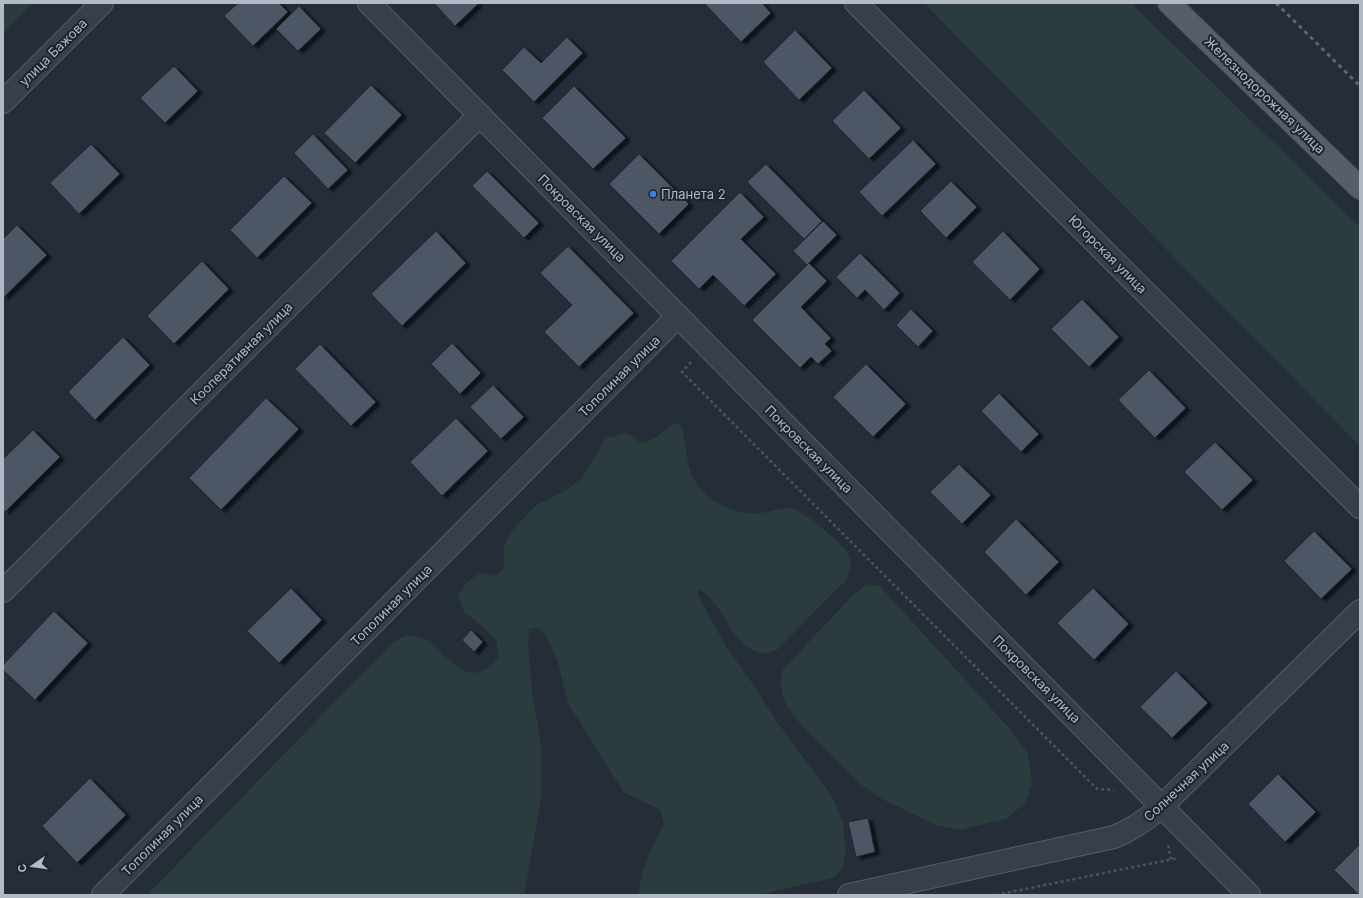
<svg xmlns="http://www.w3.org/2000/svg" width="1363" height="898" font-family="Inter,sans-serif">
<style>
.green{fill:#2a3c3d}
.building{fill:#4e5765;stroke:#202631;filter:url(#shadow)}
.lines{fill:none;stroke-linecap:round;stroke-linejoin:round}
.minor-casing{stroke:#575d68;stroke-width:24}
.major-casing{stroke:#424853;stroke-width:24}
.path{stroke:#47575a;stroke-width:2.5;stroke-dasharray:3 3;stroke-linecap:butt}
.minor{stroke:#393f4a;stroke-width:22}
.major{stroke:#575e6a;stroke-width:22}
.rail{stroke:#5d6572;stroke-width:3;stroke-dasharray:4 4;stroke-linecap:butt}
.shop-dot{fill:#3f7fe0;stroke:#1e242f;stroke-width:1.5}
.labels{text-anchor:middle;dominant-baseline:central;stroke-width:4;stroke-linejoin:round;paint-order:stroke}
.street-label{font-size:13px;fill:#b4bac5;stroke:#1e242f}
.poi-label{font-size:13px;fill:#b4bac5;stroke:#1e242f;text-anchor:start}
</style>
<defs>
<filter id="shadow"><feDropShadow dx="4.5" dy="2.5" stdDeviation="1" flood-color="#0009"/></filter>
</defs>
<rect width="100%" height="100%" fill="#252d39"/>
<path class="green" d="M3,3H32L3,33Z
M924,3H1131L1360,227V446Z
M675,423L681,426C690,453 682,472 707,495C720,506 743,516 761,513C770,512 781,507 791,508C801,509 839,541 846,551C848,553 851,561 851,565C851,569 848,575 847,579L778,649C773,651 767,654 762,653C729,648 725,601 698,589V595L705,608L727,648L755,687L775,719L831,794L843,822L846,851L842,869L833,878L758,895H639C640,869 652,847 664,824L660,809L624,793L569,705L557,660L546,636L538,628L529,629L528,646L533,698L541,743V800L524,895H147L390,645C394,643 401,637 406,636C440,627 460,705 499,657L496,640L484,627L464,612L458,596L466,583L480,573L496,576L504,568V546L511,532L535,506L563,492L582,478L606,438L627,433L641,443C656,441 662,430 675,423Z
M867,584L880,586L1010,729L1028,753L1032,783L1026,802L1006,819L960,830L936,825L882,799L860,784L802,726L785,703L780,683L783,669L855,593Z"/>
<path class="building" d="M238,3H279L288,12L253,46L224,16Z
M434,3H479L455,26Z
M704,3H762L771,13L741,42Z
M299,6L321,29L298,51L276,29Z
M795,30L832,68L799,100L763,62Z
M567,37L583,53L534,102L502,70L524,47L541,63Z
M174,66L198,91L165,123L140,98Z
M371,85L402,115L355,163L324,133Z
M574,86L626,138L593,169L542,118Z
M864,90L901,128L869,159L832,121Z
M313,134L348,170L328,189L294,153Z
M913,140L936,164L882,216L859,192Z
M91,144L120,174L79,214L50,183Z
M639,154L689,204L659,234L609,184Z
M766,164L822,221L804,239L747,182Z
M487,171L539,223L524,238L472,186Z
M284,176L312,203L257,258L230,230Z
M951,181L977,207L946,238L920,211Z
M740,192L764,217L741,239L776,274L744,306L713,275L699,289L671,261Z
M823,221L837,235L807,265L793,251Z
M17,225L47,255L3,298V239Z
M436,231L466,263L402,326L371,294Z
M1003,231L1040,269L1010,300L972,262Z
M568,246L634,313L579,367L544,332L572,305L540,273Z
M860,253L900,293L884,310L865,290L857,298L836,277Z
M202,261L229,289L174,344L147,316Z
M809,263L827,281L801,307L831,338L825,344L832,351L818,364L811,357L800,368L752,320Z
M1082,299L1119,337L1089,367L1051,329Z
M911,309L933,331L918,347L896,325Z
M123,337L150,365L95,420L68,392Z
M452,343L481,373L460,394L431,364Z
M320,344L376,402L351,426L295,369Z
M866,364L906,404L873,437L833,397Z
M1149,370L1186,408L1155,438L1118,400Z
M493,385L524,417L501,439L470,407Z
M999,393L1039,434L1021,452L981,411Z
M266,398L299,429L221,510L189,478Z
M456,418L488,451L442,496L410,462Z
M33,430L60,457L5,512L3,509V459Z
M1215,442L1253,480L1222,510L1184,472Z
M959,464L991,495L962,524L930,492Z
M1016,519L1059,562L1026,595L984,552Z
M1314,531L1352,569L1321,599L1284,561Z
M291,588L322,620L279,663L247,631Z
M1093,588L1129,624L1094,660L1057,623Z
M54,611L88,643L35,700L3,670V665Z
M471,630L483,642L474,652L462,640Z
M1176,671L1208,703L1172,738L1140,707Z
M1278,774L1316,812L1285,842L1248,804Z
M90,778L126,815L77,863L42,826Z
M868,818L875,852L856,857L848,822Z
M1360,844V895H1359L1334,870Z"/>
<g class="lines">
<g class="minor-casing">
<path id="minor" d="M369,3L1249,895
M856,3L1360,507
M3,102L102,3
M3,591L480,115
M103,895L678,316
M849,895L1114,837C1132,830 1146,820 1161,807L1360,611"/>
</g>
<g class="major-casing">
<path id="major" d="M1169,3L1360,188"/>
</g>
<path class="path" d="M691,362L682,372L1097,789L1114,790
M1168,845L1171,859
M996,895L1178,858"/>
<use href="#minor" class="minor"/>
<use href="#major" class="major"/>
<path class="rail" d="M1276,3L1360,86"/>
</g>
<circle class="shop-dot" cx="653" cy="194" r="4"/>
<g class="labels">
<g class="street-label">
<text transform="translate(53 52) rotate(-45)">улица Бажова</text>
<text transform="translate(1265 95) rotate(44)">Железнодорожная улица</text>
<text transform="translate(582 218) rotate(45)">Покровская улица</text>
<text transform="translate(1108 254) rotate(45)">Югорская улица</text>
<text transform="translate(241 353) rotate(-45)">Кооперативная улица</text>
<text transform="translate(619 376) rotate(-45)">Тополиная улица</text>
<text transform="translate(809 449) rotate(45)">Покровская улица</text>
<text transform="translate(391 605) rotate(-45)">Тополиная улица</text>
<text transform="translate(1037 679) rotate(45)">Покровская улица</text>
<text transform="translate(1186 781) rotate(-43)">Солнечная улица</text>
<text transform="translate(162 835) rotate(-45)">Тополиная улица</text>
</g>
<g class="poi-label">
<text x="661" y="194">Планета 2</text>
</g>
</g>
<rect width="1363" height="898" fill="none" stroke="#b4bac5" stroke-width="8"/>
<g transform="translate(32 866) rotate(257)" stroke="#1e242f" stroke-width="3" paint-order="stroke">
<path d="M0-3L7 15L0 10L-7 15Z" fill="#b4bac5"/>
<text y="-6" font-size="11" font-weight="bold" text-anchor="middle" fill="#b4bac5">С</text>
</g>
</svg>
